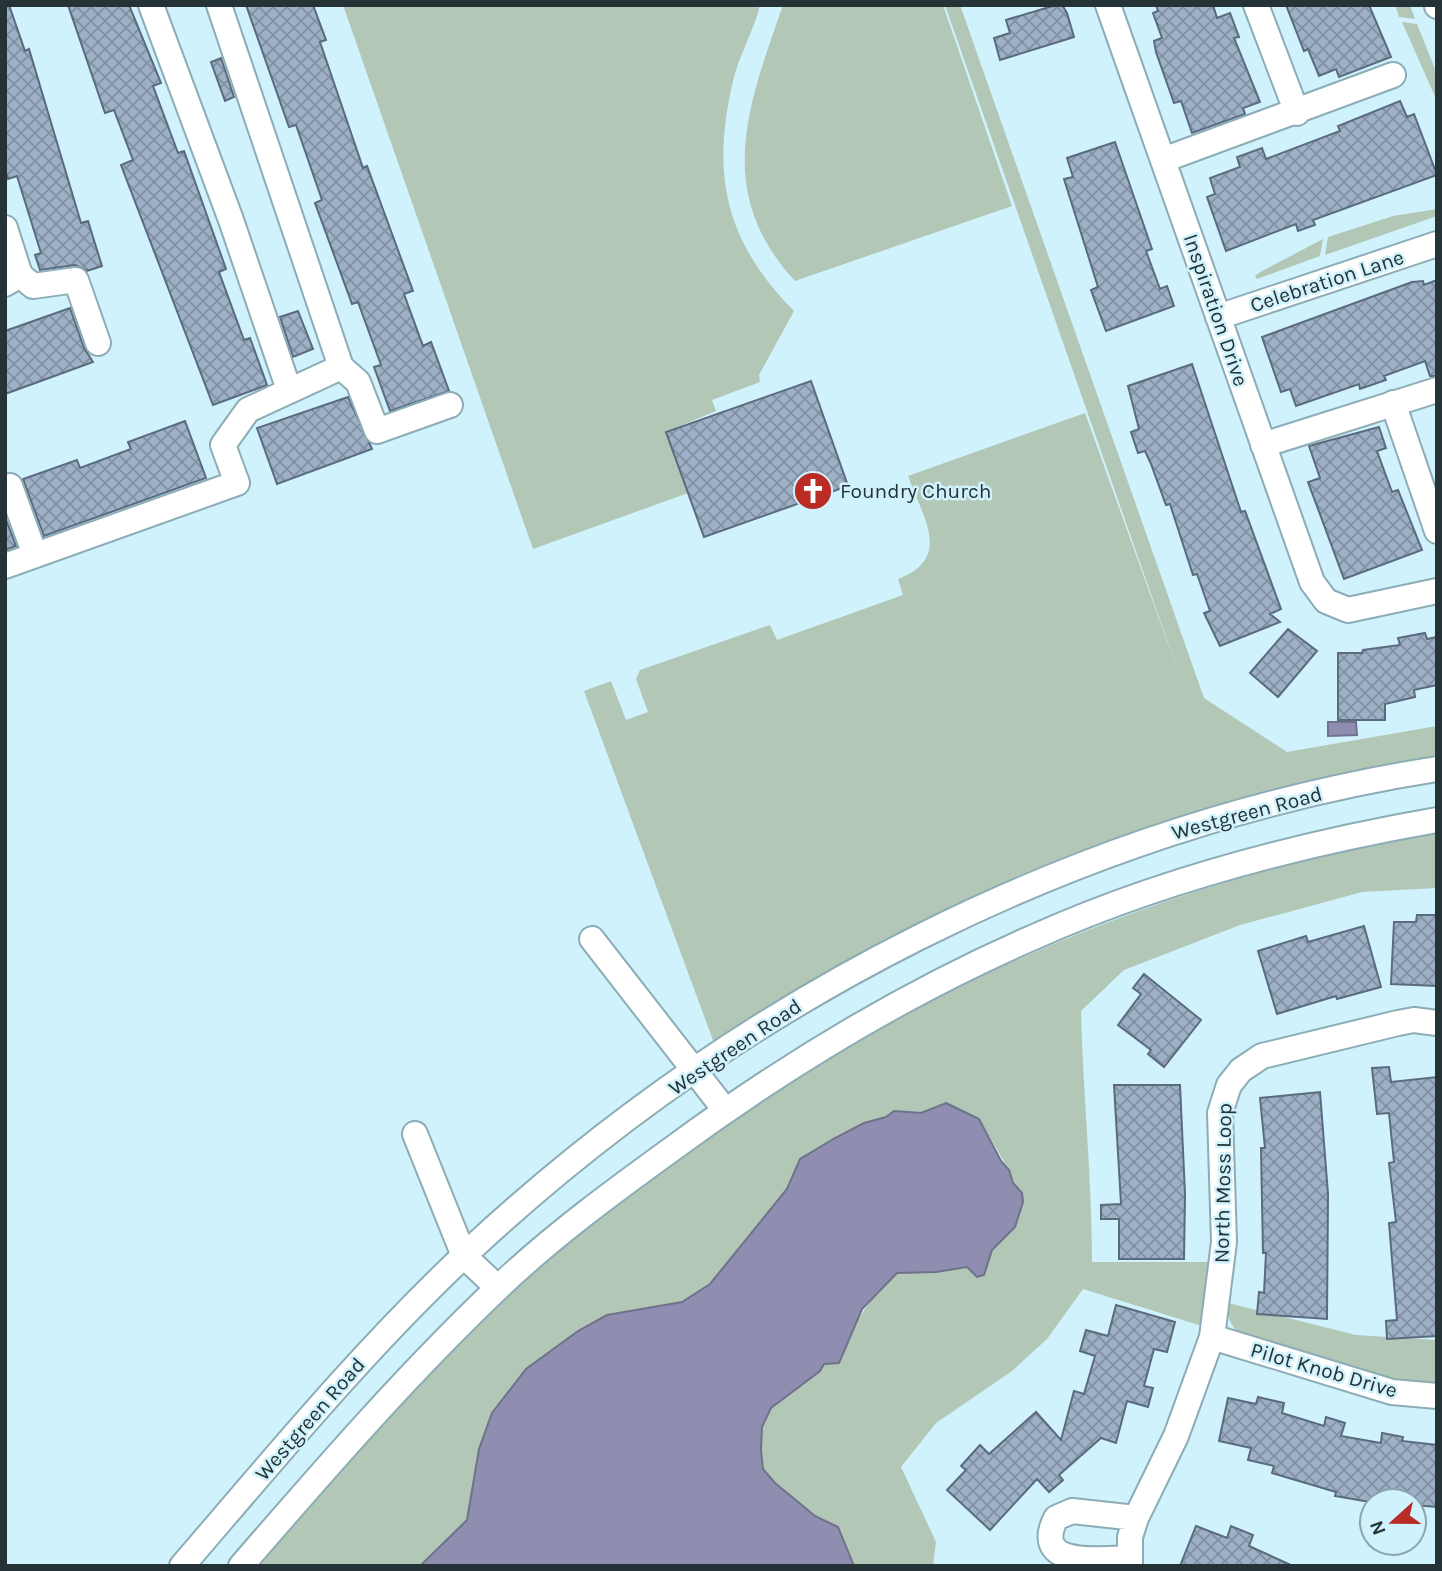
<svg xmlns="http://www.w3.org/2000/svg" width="1442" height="1571" font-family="Karla,sans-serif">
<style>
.grass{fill:#b2c7b5}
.water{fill:#8f8eb0;stroke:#6f728b;stroke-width:2}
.building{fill:url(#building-cross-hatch);stroke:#5a6b7f;stroke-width:2}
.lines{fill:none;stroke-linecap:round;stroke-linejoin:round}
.minor-casing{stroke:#8cacb6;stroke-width:28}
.minor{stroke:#fff;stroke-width:24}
.labels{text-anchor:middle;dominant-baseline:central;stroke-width:5;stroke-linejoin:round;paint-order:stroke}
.street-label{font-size:21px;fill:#253236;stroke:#d0f2fc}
.poi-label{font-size:21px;fill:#253236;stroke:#d0f2fc;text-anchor:start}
</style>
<defs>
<pattern id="building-cross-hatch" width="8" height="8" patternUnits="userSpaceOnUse" patternTransform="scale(1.75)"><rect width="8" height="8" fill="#9eb0c6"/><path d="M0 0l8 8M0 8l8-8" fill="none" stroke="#8190a2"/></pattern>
</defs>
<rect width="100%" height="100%" fill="#d0f2fc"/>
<path class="grass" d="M343,5H760C754,31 739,55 733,81C711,175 725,241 794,311L759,375L760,382L712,400L716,411L666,432L688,493L533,549Z
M783,5H943L1012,206L795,281C713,192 748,106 783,5Z
M945,5H960L1204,698L1287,752L1437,726V762C1366,777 1294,788 1224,806C1041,851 871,940 714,1043L584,691L611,681L626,720L648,712L636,679L640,670L770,625L777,640L903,595L898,579C953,558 923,518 908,476L1085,413L1181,680Z
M1395,5H1410L1415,19L1399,17Z
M1402,22L1417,24L1437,74V101Z
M1437,209V216L1325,255L1328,237L1393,216Z
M1323,239L1320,256L1257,279L1255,276L1262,271Z
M1437,832V888L1362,892L1240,925L1124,970L1081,1011C1083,1095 1092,1178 1092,1262H1210L1202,1326L1083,1289L1047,1339L1012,1371L936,1423L901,1467L936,1542L933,1566H854L838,1527L815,1516L775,1483L763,1469L761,1450L762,1427L771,1408L820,1371L824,1363H839C852,1326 867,1299 897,1273L936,1272L967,1267L977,1277L992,1250L1015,1227L1023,1202L1022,1193L1013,1183L1009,1170L979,1119L946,1103L921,1113L894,1111L886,1117L864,1123L835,1138L801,1159L787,1189L710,1283L682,1302L607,1315L526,1369L492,1413L479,1449L467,1520L420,1566H256C358,1450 457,1328 577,1231C825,1029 1121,886 1437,832Z
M1228,1303L1356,1335L1437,1340V1386L1382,1377L1242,1334C1230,1327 1227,1317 1228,1303Z"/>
<path class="water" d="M1328,722H1356L1357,735L1328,736Z
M946,1103L979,1119L1001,1161L1009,1170L1013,1183L1022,1193L1023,1202L1015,1227L992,1250L984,1275L977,1277L967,1267L936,1272L897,1273L862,1309L839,1363L824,1364L820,1371L771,1408L762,1427L761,1450L763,1469L775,1483L815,1516L838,1527L854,1566H420L467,1520L479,1449L492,1413L526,1369L578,1331L607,1315L682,1302L710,1284L787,1189L800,1159L835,1138L864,1123L886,1117L894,1111L921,1113Z"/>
<path class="building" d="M5,5H9L25,51L29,49L81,223L88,221L102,266L87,271L75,265L40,270L35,255L41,253L17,176L8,179L5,170Z
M68,5H129L161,83L153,86L178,153L184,151L226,269L219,272L244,340L250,338L267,385L213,405L121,165L133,160L114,110L105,113Z
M246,5H313L326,40L320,42L363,168L367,166L413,291L404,294L423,346L431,342L449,391L390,411L374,367L381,365L358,302L352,304L315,203L322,200L296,125L289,127Z
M1056,5H1062L1067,13L1074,37L1000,60L994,38L1010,33L1006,20Z
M1156,5H1213L1217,18L1230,13L1239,37L1234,38L1260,102L1243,108L1245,114L1192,133L1181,101L1174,103L1156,52L1154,41L1162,38L1153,13L1158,11Z
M1286,5H1369L1391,57L1339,77L1336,69L1319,76L1308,49L1304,51Z
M221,58L234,97L225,101L211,62Z
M1400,101L1407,117L1414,114L1437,175L1313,220L1315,225L1298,231L1296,224L1226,251L1207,197L1215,194L1210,178L1240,167L1237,157L1262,148L1266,159L1340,131L1338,126Z
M1115,142L1152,249L1146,251L1160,289L1167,286L1174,306L1106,331L1091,290L1098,287L1064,179L1073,177L1067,158Z
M1437,280V376H1430L1425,361L1384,376L1386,380L1360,389L1359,384L1296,406L1290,389L1281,392L1262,337L1412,282L1423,281L1424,285Z
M70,308L84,348L93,362L5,394V331Z
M298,311L313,349L293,357L280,317Z
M1192,364L1241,512L1245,511L1281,609L1270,614L1280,622L1220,646L1204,613L1210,611L1197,574L1193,575L1170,504L1166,505L1151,464L1145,451L1138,453L1131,432L1139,429L1128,386Z
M811,381L848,486L704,537L666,432Z
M348,397L372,449L277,484L257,428Z
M185,421L206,478L44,536L23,479L77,460L80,468L131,449L128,442Z
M1379,427L1386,448L1377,451L1392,492L1398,490L1422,550L1344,579L1308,482L1320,478L1309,446Z
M5,517L16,546L5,550Z
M1288,629L1317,651L1278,697L1250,673Z
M1425,633L1427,639L1437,637V685L1414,690L1415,697L1385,704V720H1338V653H1362L1363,650L1400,645L1398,638Z
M1417,915H1437V986L1391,984L1394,922H1416Z
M1364,926L1381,987L1337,999L1336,996L1277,1014L1258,951L1306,936L1308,942Z
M1144,974L1201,1020L1164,1067L1148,1054L1151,1050L1118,1025L1141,994L1133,988Z
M1389,1067L1391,1082L1437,1077V1336L1387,1339L1386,1321L1397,1320L1389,1223L1396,1222L1389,1163L1394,1162L1389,1113L1377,1114L1372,1068Z
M1114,1085H1180L1185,1194L1184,1259H1119V1219H1101V1205L1121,1204Z
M1320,1092L1328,1194L1327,1319L1257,1314L1259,1292L1264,1293L1266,1253H1263L1261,1148H1265L1260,1098Z
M1116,1305L1175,1322L1167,1352L1154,1349L1144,1386L1153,1388L1148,1407L1127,1401L1116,1443L1101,1438L1059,1475L1063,1480L1049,1492L1037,1479L990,1530L947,1490L966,1470L961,1466L980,1445L989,1454L1036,1412L1061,1440L1074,1391L1084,1394L1095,1356L1080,1351L1086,1330L1108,1336Z
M1258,1397L1284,1403L1282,1413L1324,1426L1326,1417L1345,1423L1341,1436L1381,1443L1382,1433L1403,1437L1402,1441L1437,1445V1507L1414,1505V1501H1364L1335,1496L1336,1492L1272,1473L1274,1466L1248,1460L1251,1448L1219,1441L1228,1398L1256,1404Z
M1196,1526L1227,1538L1231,1526L1253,1535L1249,1546L1293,1566H1180Z"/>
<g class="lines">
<g class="minor-casing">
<path id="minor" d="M151,5L231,220L289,390
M1108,5L1312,582L1326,601L1348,610L1437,591
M1256,5L1297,113
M1437,5V6
M1163,160L1393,75
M5,228L20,275L5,284
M20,275L33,286L76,280L98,343
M1218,317L1437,244
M341,367L358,382L377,431L450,405
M1393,403L1437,531
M1263,445L1437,390
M10,486L35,555
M5,566L237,483L223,445L248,410L341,367L219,5
M592,939L725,1110
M415,1134L464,1256L498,1288
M1212,1337L1392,1392L1437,1396
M1129,1558C1103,1559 1030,1569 1056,1518L1072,1511L1136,1518
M182,1566C275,1458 366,1347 471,1249C738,1001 1076,826 1437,769
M241,1566C325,1469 409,1372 502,1284C554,1235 614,1191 672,1149C785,1066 905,993 1034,937C1161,880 1300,844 1437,820
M1130,1566V1537L1136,1518L1176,1436L1212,1337L1224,1242L1220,1113L1229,1085L1241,1070L1262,1056L1398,1023L1414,1020L1437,1023"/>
</g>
<use href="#minor" class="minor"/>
</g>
<defs>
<g id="church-disc" transform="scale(2.0125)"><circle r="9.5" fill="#ba2b26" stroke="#d0f2fc"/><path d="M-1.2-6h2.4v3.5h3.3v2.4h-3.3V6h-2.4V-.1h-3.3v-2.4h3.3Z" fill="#fff"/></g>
</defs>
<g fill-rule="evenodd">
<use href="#church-disc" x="813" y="491"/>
</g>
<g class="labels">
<g class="street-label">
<text transform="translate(1327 281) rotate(-18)">Celebration Lane</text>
<text transform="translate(1216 310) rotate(71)">Inspiration Drive</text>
<text transform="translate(1247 813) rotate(-15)">Westgreen Road</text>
<text transform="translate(735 1047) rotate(-34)">Westgreen Road</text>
<text transform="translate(1223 1183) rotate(-89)">North Moss Loop</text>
<text transform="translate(1324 1370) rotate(16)">Pilot Knob Drive</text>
<text transform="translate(310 1419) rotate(-49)">Westgreen Road</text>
</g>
<g class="poi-label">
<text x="840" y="491">Foundry Church</text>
</g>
</g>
<rect width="1442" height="1571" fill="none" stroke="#253236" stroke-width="14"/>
<g transform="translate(1393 1522) rotate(249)"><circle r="33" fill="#d0f2fc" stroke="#8ca5ad" stroke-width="2"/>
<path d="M0-5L12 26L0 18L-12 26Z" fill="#ba2b26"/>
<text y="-10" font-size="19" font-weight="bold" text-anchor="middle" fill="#253236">N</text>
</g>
</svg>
